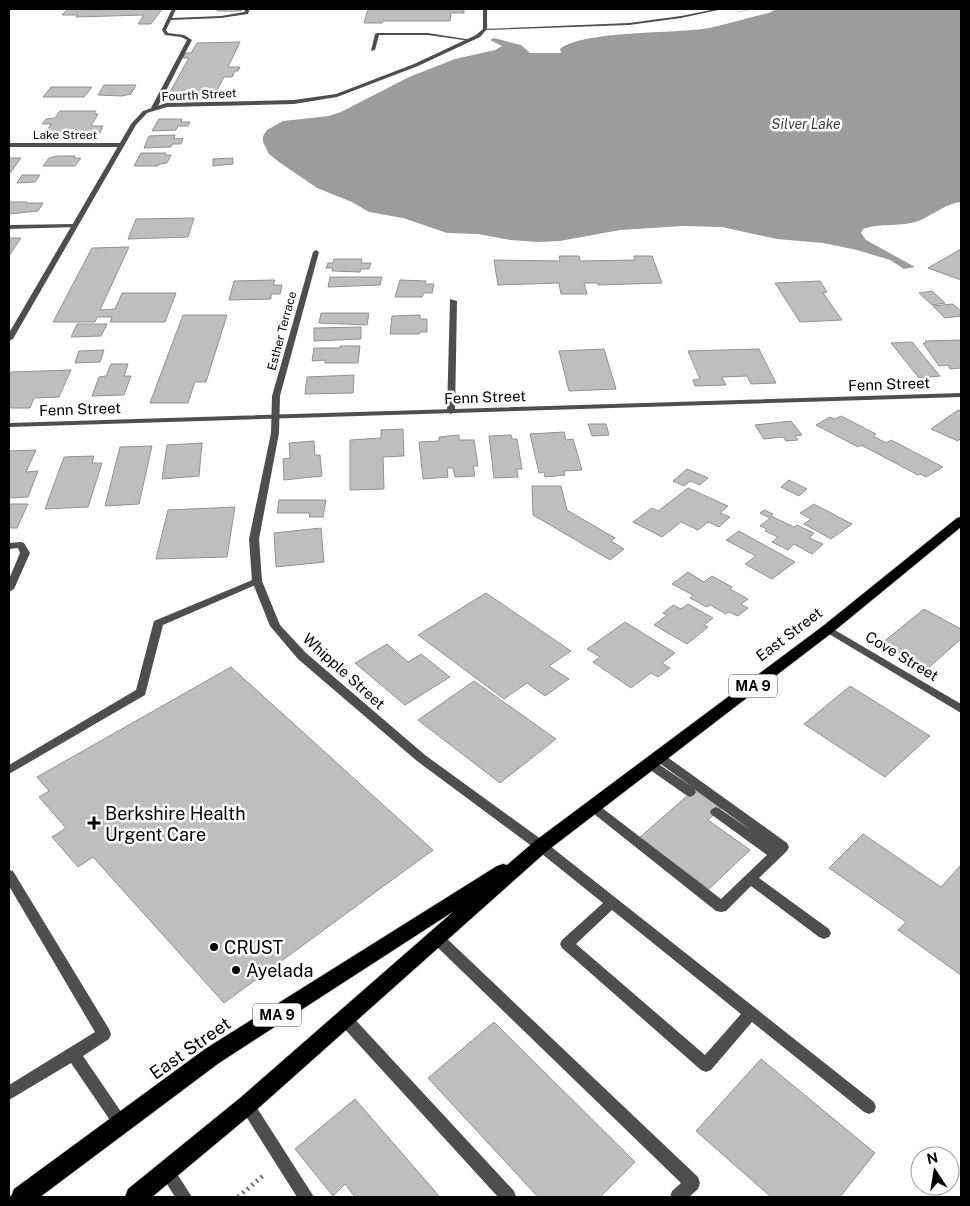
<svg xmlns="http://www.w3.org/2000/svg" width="970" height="1206" font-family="'Public Sans',sans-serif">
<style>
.water{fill:#9c9c9c}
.building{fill:#bebebe;stroke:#929292}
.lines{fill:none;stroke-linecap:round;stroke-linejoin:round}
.trunk-casing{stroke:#dbdbdb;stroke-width:2}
.path-far1{stroke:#707070;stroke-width:1;stroke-dasharray:0.5 1;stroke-linecap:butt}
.path{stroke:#707070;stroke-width:4.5;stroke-dasharray:2 4;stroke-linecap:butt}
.service{fill:#4e4e4e;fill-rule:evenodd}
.minor{fill:#4e4e4e;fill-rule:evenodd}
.tertiary{fill:#4e4e4e;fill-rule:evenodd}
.trunk{fill:#000;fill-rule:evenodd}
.poi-dot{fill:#000;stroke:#fff;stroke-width:2}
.labels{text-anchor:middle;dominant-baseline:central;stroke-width:5;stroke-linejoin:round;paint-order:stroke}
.far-street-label{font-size:12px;fill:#000;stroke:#fff}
.far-water-label{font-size:14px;font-style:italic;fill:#3d3d3d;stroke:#fff}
.shield{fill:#fff;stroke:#4c4c4c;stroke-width:1}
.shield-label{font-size:14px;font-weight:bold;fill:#000}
.street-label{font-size:15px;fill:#000;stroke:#fff}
.near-poi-label{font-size:18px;fill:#000;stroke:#fff;text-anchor:start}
.near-street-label{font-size:18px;fill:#000;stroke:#fff}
</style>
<rect width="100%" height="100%" fill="#fff"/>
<path class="water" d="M776,9H961V202C947,203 934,214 921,220C902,228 882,222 863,229L861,233L866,240L915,267L904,269L890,260L857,250L823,243L777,239L722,227L683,226L620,230L560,241L538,242L510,240L478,234L447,233L403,218L369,212L352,202L317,188L279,162L269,154L263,142V136L267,130L283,121L329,116L341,112L409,77L455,59L495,50L502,46L490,40L494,38L521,45L530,53H561L560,49C583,30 676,34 709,28C729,24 749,17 769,13Z"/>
<path class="building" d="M68,9H162L151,24H138L144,15L76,17L78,15H62Z
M218,9H243L241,11H217Z
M368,9H464V13H451L450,21H382V23H364Z
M240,42L228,67H240L238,71H235L232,77H224L214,96L167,97L189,58H183L185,53H191L197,43Z
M104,85H136L131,94L122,96L98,95Z
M51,87H92L84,97H43Z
M60,111H96L94,114H98L91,126H103L100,133H85L83,136L43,137L44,135H39L41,132H46L51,124H42L46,119L55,118Z
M159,119H182L181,122H190L188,126H178L176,130L152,131Z
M175,135L174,139L183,138L181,144H172L171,147L144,148L149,136Z
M141,153H166L165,155H171L167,163L160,164L158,166H134Z
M57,156H75L74,158H81L75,166H43L49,158Z
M9,158H21L11,172H9Z
M233,158V164L213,166V159Z
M22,175H40L35,182L17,183Z
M9,202H27L26,203H43L38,211L9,214Z
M194,218L188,237L128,239L136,219Z
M9,238H21L9,256Z
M129,247L100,310L115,309L122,293H176L165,322H110L112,317H97L95,322H53L92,248Z
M961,249V280L928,268Z
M559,256H579L580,261L635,260L634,256H652L662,283L598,285V283H584L587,294H561L559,283L498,285L494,260L560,261Z
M334,259H362L361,263H371L369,269H361L360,272L332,271L333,268H326L328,263H333Z
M330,277H382L380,285L328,287Z
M275,280L273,285H282L280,294H271V299L229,300L234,281Z
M400,280L426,281L425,284H434L432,293H424L422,297H395Z
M820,281L827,292L823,293L842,320L800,322L775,283Z
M932,291L945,303L932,305L919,293Z
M953,304L961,311V316L945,318L933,306Z
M321,313H369L367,325L319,323Z
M183,315H227L206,382H195L188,403H150Z
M420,315V319H427V332H420L419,334H390L392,316Z
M77,324H107L101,336L71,337Z
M361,327V339L314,341V328Z
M961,340V368L950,369L948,365L939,366L923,343H927L925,341Z
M912,342L940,376L919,378L891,343Z
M340,346H360L358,363H325V360L312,361L314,348H340Z
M604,349L616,389L569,391L559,351Z
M759,349L776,383L751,384L747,376L722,377L726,385L695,386L693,380L700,379L688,351Z
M104,350L100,362L75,363L79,351Z
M111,364H128L124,376H131L124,395L92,396L99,377L106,376Z
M71,370L59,397L34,398L30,408H9V377L11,372Z
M354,375L353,393L305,394L307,377Z
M958,410L961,411V438L958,441L931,429Z
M841,416L876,434L873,436L886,443L891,440L943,467L926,477L921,474L918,475L861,445L858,447L816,425L830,417L835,419Z
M791,421L802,435L795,436L798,440L786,441L783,437L764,439L755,425Z
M588,424H606L609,435L592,436Z
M403,429L404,456L383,457L384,489L350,490V440L381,438V430Z
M564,432L566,440L573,439L582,470L564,471L565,475L545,477L544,472L539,473L530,434Z
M459,435V440H474L478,466H473L475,476L455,477L453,468H447L448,477L423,479L419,442L439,441V437Z
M511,435L512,439H517L522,469H517L518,477L494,478L489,436Z
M314,441L315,455H320L322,476L284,480L283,459L290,458L289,443Z
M202,443L199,476L162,479L167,445Z
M152,446L139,504L105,506L120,447Z
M36,450L26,472L38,471L28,497L9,498V451Z
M94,456L92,463H102L88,507L45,509L64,457Z
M687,469L708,478L700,485L690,481L684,486L673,481Z
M789,480L807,489L799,496L781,487Z
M532,486H561L567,510L615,538L611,541L624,549L610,560L533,515Z
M688,488L728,506L720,513L730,517L719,527L708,522L698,530L681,522L662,537L633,522L652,508L658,511Z
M279,500H326L323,517H309L310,513H277Z
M9,504H28L17,528H9Z
M814,504L852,524L831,539L804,524L811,519L800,513Z
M235,507L227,557L156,559L168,510Z
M764,510L773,514L771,516L794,527L797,525L814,533L809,538L823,544L812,554L794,544L788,550L772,542L778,537L765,531L767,529L760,526L770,518L760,513Z
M321,528L324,562L276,567L274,533Z
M739,531L795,562L772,579L745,564L756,556L726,540Z
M688,572L704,582L712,576L732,587L730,589L748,599L741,604L748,608L738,616L729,612L726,614L710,605L707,607L690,598L693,595L672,584Z
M486,593L571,651L549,666L569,679L545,696L527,683L504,699L418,635Z
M688,604L713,618L704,625L708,627L687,644L654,625L667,615L663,613L673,605L681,609Z
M924,609L961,629V639L927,669L882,643Z
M625,622L675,653L662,663L670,668L658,677L651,673L631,688L593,662L600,657L587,649Z
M387,644L408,662L421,654L450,677L405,705L355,663Z
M231,667L433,850L224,1003L93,857L78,867L52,837L66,828L39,797L49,791L37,777Z
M474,681L556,739L500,783L418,720Z
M850,686L930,736L885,777L804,724Z
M696,788L723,806L708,820L750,850L709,889L639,838Z
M863,834L941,887L961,865V975L898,930L906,922L829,868Z
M494,1022L635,1162L600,1197H538L428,1078Z
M761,1059L875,1153L840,1197H771L696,1131Z
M355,1099L440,1197H355L345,1184L333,1196L295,1149Z"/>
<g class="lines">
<g class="trunk-casing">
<path id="trunk" d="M961,517V527L833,632L547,851L254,1112L152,1197H125L128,1189L240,1098L454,911L219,1063L40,1197H11L14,1189L205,1049L497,866L503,864L507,865L535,841L823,626L957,518Z"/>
</g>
<path class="path-far1" d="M737,12L754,9"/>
<path class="path" d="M238,1197L264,1175"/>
<path class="service" d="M172,9H176L172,18L221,16L244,12L246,9H250L248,14L221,18L171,20L166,30L168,33L184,35L192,40L157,108L154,110L151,108L187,40L181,37L165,35L162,30Z
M377,33H428L472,40L470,41L428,35H379L375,50L371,51L375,34Z
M21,542L24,543L30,553L14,589L9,592V579L20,553L18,548L9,549V543Z
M257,578L262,581L260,583L163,625L145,695L9,774V765L136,690L154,621Z
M659,753L663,754L787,843L789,847L787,851L759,878L829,929L831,933L829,937L824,939L819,937L751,886L726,911L721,912L716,911L589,810L587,807L589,804L593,802L597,804L721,899L767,855L712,815L710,812L712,809L716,807L720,809L752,831L694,789L696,792L694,795L690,797L686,795L646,767L644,764L646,761L650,760L654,761L694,788L655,760L653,757L655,754Z
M541,841L545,842L874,1102L876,1107L874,1112L869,1114L864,1112L752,1022L711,1070L706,1072L701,1070L562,948L560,944L562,940L603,903L537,850L535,846L537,842ZM612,910L741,1014L705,1055L576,944Z
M9,870L13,871L109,1029L111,1034L109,1039L83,1056L126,1119L129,1124L126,1129L121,1131L116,1129L71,1063L9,1100V1085L95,1032L9,886Z
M437,932L442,934L698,1177L700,1183L698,1189L689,1197H670L672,1191L681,1183L432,942L430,938L432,934Z
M345,1013L350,1014L514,1191L516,1197H498L340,1024L338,1019L340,1014Z
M247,1098L252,1100L314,1197H297L242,1110L240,1105L242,1100Z
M167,1163L172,1166L192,1197H175L159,1171L162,1166Z"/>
<path class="minor" d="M716,9H723L681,18L629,25L485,30L483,29L629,23L681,16Z
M9,143H122L125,145L122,147H9Z
M75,224L77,225V227L9,229V225Z
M316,250L319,252L280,396L279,433L259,539L262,581L280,625L306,653L425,755L545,842L547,846L545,850L541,851L537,850L417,761L298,659L270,626L252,581L249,539L271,433L272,396L313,252Z
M450,299L457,301L455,412L451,414L447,412Z
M828,626L961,704V713L824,631L823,629L824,627Z"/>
<path class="tertiary" d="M483,9H487V29L480,37L418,66L337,97L294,104L167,107L147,113L136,125L13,339L9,341V333L131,124L143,111L166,103L294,100L336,94L414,64L476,35L483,29Z
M961,393V397L9,427V423Z"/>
<use href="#trunk" class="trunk"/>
</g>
<g class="poi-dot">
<path d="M91.5 815.5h5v5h5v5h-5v5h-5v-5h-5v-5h5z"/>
<circle cx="214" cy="947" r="5"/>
<circle cx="236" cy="970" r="5"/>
</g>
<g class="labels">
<g class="far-street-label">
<text transform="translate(199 95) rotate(-3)">Fourth Street</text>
<text x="65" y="135">Lake Street</text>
<text transform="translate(282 331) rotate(-75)">Esther Terrace</text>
</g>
<g class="far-water-label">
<text x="806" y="124">Silver Lake</text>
</g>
<g class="shield">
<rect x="729" y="674.5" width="48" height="23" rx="4"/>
<rect x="253" y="1003.5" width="48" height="23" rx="4"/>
</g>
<g class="shield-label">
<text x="753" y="686">MA 9</text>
<text x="277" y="1015">MA 9</text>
</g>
<g class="street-label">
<text transform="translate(889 384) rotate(-2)">Fenn Street</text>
<text transform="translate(485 397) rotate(-2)">Fenn Street</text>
<text transform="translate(80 409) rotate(-2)">Fenn Street</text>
<text transform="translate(789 634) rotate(-37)">East Street</text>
<text transform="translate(902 656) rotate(31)">Cove Street</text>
<text transform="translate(344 671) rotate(42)">Whipple Street</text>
</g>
<g class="near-poi-label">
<text x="105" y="813">Berkshire Health<tspan x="105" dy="21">Urgent Care</tspan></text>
<text x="224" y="947">CRUST</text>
<text x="246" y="970">Ayelada</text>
</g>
<g class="near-street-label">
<text transform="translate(190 1048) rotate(-35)">East Street</text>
</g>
</g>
<rect width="970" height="1206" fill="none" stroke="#000000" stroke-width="20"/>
<g transform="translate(935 1171) rotate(348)"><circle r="24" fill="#ffffff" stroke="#999999"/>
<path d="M0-4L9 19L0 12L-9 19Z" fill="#000000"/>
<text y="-8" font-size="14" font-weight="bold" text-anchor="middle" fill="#000000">N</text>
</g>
</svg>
